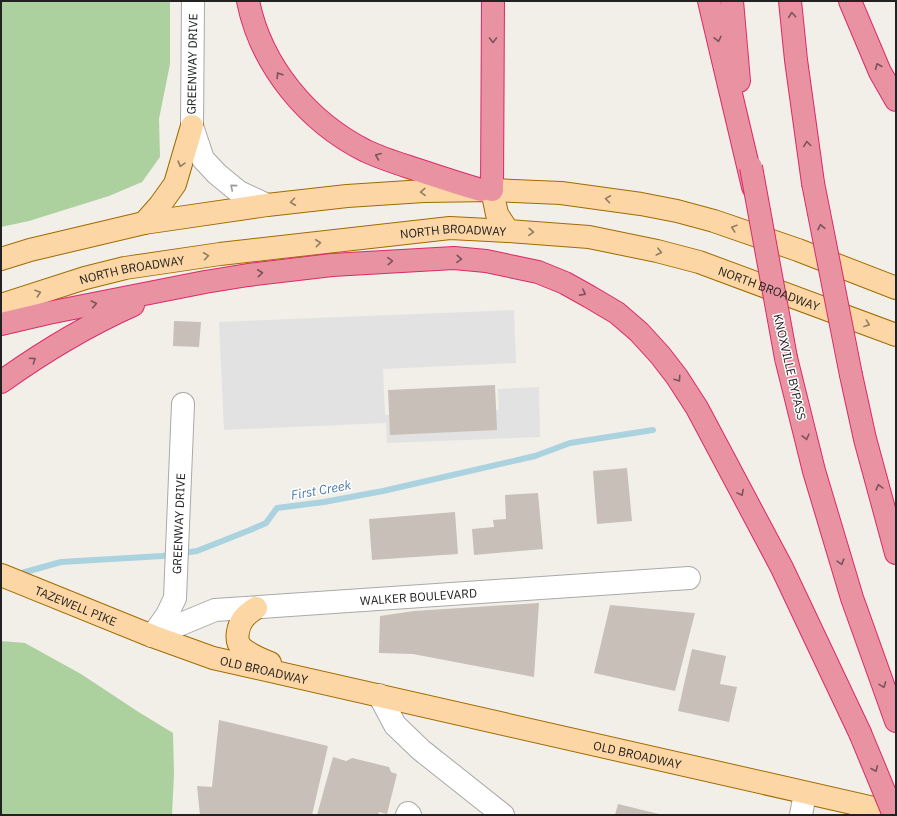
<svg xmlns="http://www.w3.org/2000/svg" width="897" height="816" font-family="'IBM Plex Sans',sans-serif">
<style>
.forest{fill:#add19e}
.parking{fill:#e2e2e2}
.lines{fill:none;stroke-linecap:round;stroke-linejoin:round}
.stream{stroke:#aad3df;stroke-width:6}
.building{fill:#c7bfb8}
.minor-casing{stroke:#a9a9a9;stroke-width:24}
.major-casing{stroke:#a06b00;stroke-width:24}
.highway-casing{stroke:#dc2a67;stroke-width:24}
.minor{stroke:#fff;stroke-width:22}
.major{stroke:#fcd6a4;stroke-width:22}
.highway{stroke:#e892a2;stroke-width:22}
.highway-bridge-casing{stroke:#dc2a67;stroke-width:24;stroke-linecap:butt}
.highway-bridge{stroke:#e892a2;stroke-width:22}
.oneway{stroke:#7b545c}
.oneway2{stroke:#8f7c63}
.oneway3{stroke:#9c9c9c}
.labels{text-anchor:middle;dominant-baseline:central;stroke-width:3;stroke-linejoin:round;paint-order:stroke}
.street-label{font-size:12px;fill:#222;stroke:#fff}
.water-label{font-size:13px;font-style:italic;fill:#4a7aab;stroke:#fff}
</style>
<rect width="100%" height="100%" fill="#f2efe9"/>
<path class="forest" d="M1,1H170V64L159,119L160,157L142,182L109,196L29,221L1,227Z
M1,641L25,643L81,674L137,711L173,733L174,774L172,815H1Z"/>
<path class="parking" d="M514,310L516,363L383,369L385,415L499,410L498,389L539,387L540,437L387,443L386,423L224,430L219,322Z"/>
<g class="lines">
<path class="stream" d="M18,574L61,562L162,556L197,551L250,530L266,523L277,508L324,502L383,491L535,456L570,443L653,430"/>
</g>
<path class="building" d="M174,321L201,322L199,347L173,346Z
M495,385L497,430L390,435L388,390Z
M627,468L632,521L597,524L593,471Z
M538,493L543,549L474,555L472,529L494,527L493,520L506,519L505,495Z
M455,512L458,554L372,560L369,519Z
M539,603L534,677L413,654L379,653L380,616L414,611Z
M610,605L695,613L675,691L594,673Z
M692,649L726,656L720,684L737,687L729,722L678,711Z
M219,720L328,746L312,815H200L197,786L212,787Z
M333,757L346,761L352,758L389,767L391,772L397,774L387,814L379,812L378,815H317Z
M618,804L659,814V815H615Z"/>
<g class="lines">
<g class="minor-casing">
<g id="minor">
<path d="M193,1L192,126L203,159L217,174L239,192L267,205"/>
<path id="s1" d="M152,636L215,610L689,578"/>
<path id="s2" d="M152,636L167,615L175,598L183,404"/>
<path d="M379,695L395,725L421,750L503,815"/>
<path d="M407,815L408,813L410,815"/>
<path d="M801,815L805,793"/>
</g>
</g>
<g class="major-casing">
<g id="major">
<path d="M492,190L497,214L508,231"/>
<path d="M144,223L160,205L175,184L192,126"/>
<path d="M1,259L30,250L144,223L267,205L347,196L424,191L492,190L561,193L641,204L677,211L714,221L798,250L896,288"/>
<path id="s3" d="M1,305L85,278L125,268L220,254L450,228L508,231L589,237L657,251L699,262L896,335"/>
<path id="s4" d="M1,575L152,636L213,658L896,813"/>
<path d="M256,608C252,611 247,614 244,618C238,625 234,641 242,648C250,655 260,659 270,663"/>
</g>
</g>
<g class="highway-casing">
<path id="highway" d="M248,1C261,66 308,122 366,151C383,159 400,164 418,170C439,177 460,184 481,190
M709,1L753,187
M732,1L739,81
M790,1L796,60L813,183
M850,1L880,72L896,100
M492,190L493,1
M1,324L48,313L205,282L248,275L332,265L454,258L486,261L538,272L565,283L590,297L617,313L639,332L660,355L677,377L697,408L782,568L860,733
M786,358L814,471L852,598L896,721
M851,375L865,439L896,553
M1,382C43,352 86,326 133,305"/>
</g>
<use href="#minor" class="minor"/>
<use href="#major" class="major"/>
<use href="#highway" class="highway"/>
<g class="highway-bridge-casing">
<path id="highway-bridge" d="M751,167L786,358
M813,183L851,375
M860,733L894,815"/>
</g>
<use href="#highway-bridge" class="highway-bridge"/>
</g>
<defs><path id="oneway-chevron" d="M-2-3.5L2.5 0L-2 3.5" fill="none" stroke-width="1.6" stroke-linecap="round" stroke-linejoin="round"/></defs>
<g class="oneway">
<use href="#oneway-chevron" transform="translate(792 15) rotate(-95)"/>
<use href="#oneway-chevron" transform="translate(718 39) rotate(77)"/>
<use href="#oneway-chevron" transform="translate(493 40) rotate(90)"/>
<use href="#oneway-chevron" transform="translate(878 66) rotate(-113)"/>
<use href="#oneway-chevron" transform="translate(279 75) rotate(-122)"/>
<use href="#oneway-chevron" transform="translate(807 144) rotate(-98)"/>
<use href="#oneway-chevron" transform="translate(378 156) rotate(-158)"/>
<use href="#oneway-chevron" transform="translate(821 227) rotate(-101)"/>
<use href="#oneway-chevron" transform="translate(459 259) rotate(3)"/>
<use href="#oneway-chevron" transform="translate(390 261) rotate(-4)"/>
<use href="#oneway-chevron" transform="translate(260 273) rotate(-6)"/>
<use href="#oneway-chevron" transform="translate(583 293) rotate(28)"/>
<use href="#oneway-chevron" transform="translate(94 304) rotate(-11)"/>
<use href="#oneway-chevron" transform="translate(33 360) rotate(-34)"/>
<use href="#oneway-chevron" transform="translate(678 379) rotate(56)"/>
<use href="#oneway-chevron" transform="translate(806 437) rotate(76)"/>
<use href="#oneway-chevron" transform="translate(879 487) rotate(-105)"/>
<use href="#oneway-chevron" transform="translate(741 493) rotate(62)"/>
<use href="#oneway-chevron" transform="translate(841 562) rotate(74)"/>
<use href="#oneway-chevron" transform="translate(883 685) rotate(70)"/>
<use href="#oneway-chevron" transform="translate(875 769) rotate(67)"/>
</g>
<g class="oneway2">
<use href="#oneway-chevron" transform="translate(181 164) rotate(106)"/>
<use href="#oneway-chevron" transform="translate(423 192) rotate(178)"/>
<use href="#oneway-chevron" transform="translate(608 199) rotate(-172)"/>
<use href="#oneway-chevron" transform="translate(293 202) rotate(173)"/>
<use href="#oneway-chevron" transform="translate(734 228) rotate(-161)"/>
<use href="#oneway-chevron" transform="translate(531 232) rotate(4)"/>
<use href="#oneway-chevron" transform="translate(318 243) rotate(-6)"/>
<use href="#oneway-chevron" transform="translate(659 252) rotate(14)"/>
<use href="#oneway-chevron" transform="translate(206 256) rotate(-8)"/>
<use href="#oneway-chevron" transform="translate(38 293) rotate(-18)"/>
<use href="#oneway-chevron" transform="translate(867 324) rotate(20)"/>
</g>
<use class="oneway3" href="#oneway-chevron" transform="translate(233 187) rotate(-140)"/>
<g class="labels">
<g class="street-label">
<text transform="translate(192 64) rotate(-89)">GREENWAY DRIVE</text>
<text stroke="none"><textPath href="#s3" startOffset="460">NORTH BROADWAY</textPath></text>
<text stroke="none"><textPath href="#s3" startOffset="136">NORTH BROADWAY</textPath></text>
<text stroke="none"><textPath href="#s3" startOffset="784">NORTH BROADWAY</textPath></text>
<text transform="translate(790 367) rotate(77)">KNOXVILLE BYPASS</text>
<text stroke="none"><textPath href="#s2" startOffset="119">GREENWAY DRIVE</textPath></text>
<text stroke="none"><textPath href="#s1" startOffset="272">WALKER BOULEVARD</textPath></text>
<text stroke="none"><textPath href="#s4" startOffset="81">TAZEWELL PIKE</textPath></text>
<text stroke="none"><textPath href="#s4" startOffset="280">OLD BROADWAY</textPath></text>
<text stroke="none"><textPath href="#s4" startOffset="663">OLD BROADWAY</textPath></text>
</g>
<g class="water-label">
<text transform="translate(321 490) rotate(-10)">First Creek</text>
</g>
</g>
<rect width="897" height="816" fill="none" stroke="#222222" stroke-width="4"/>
</svg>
